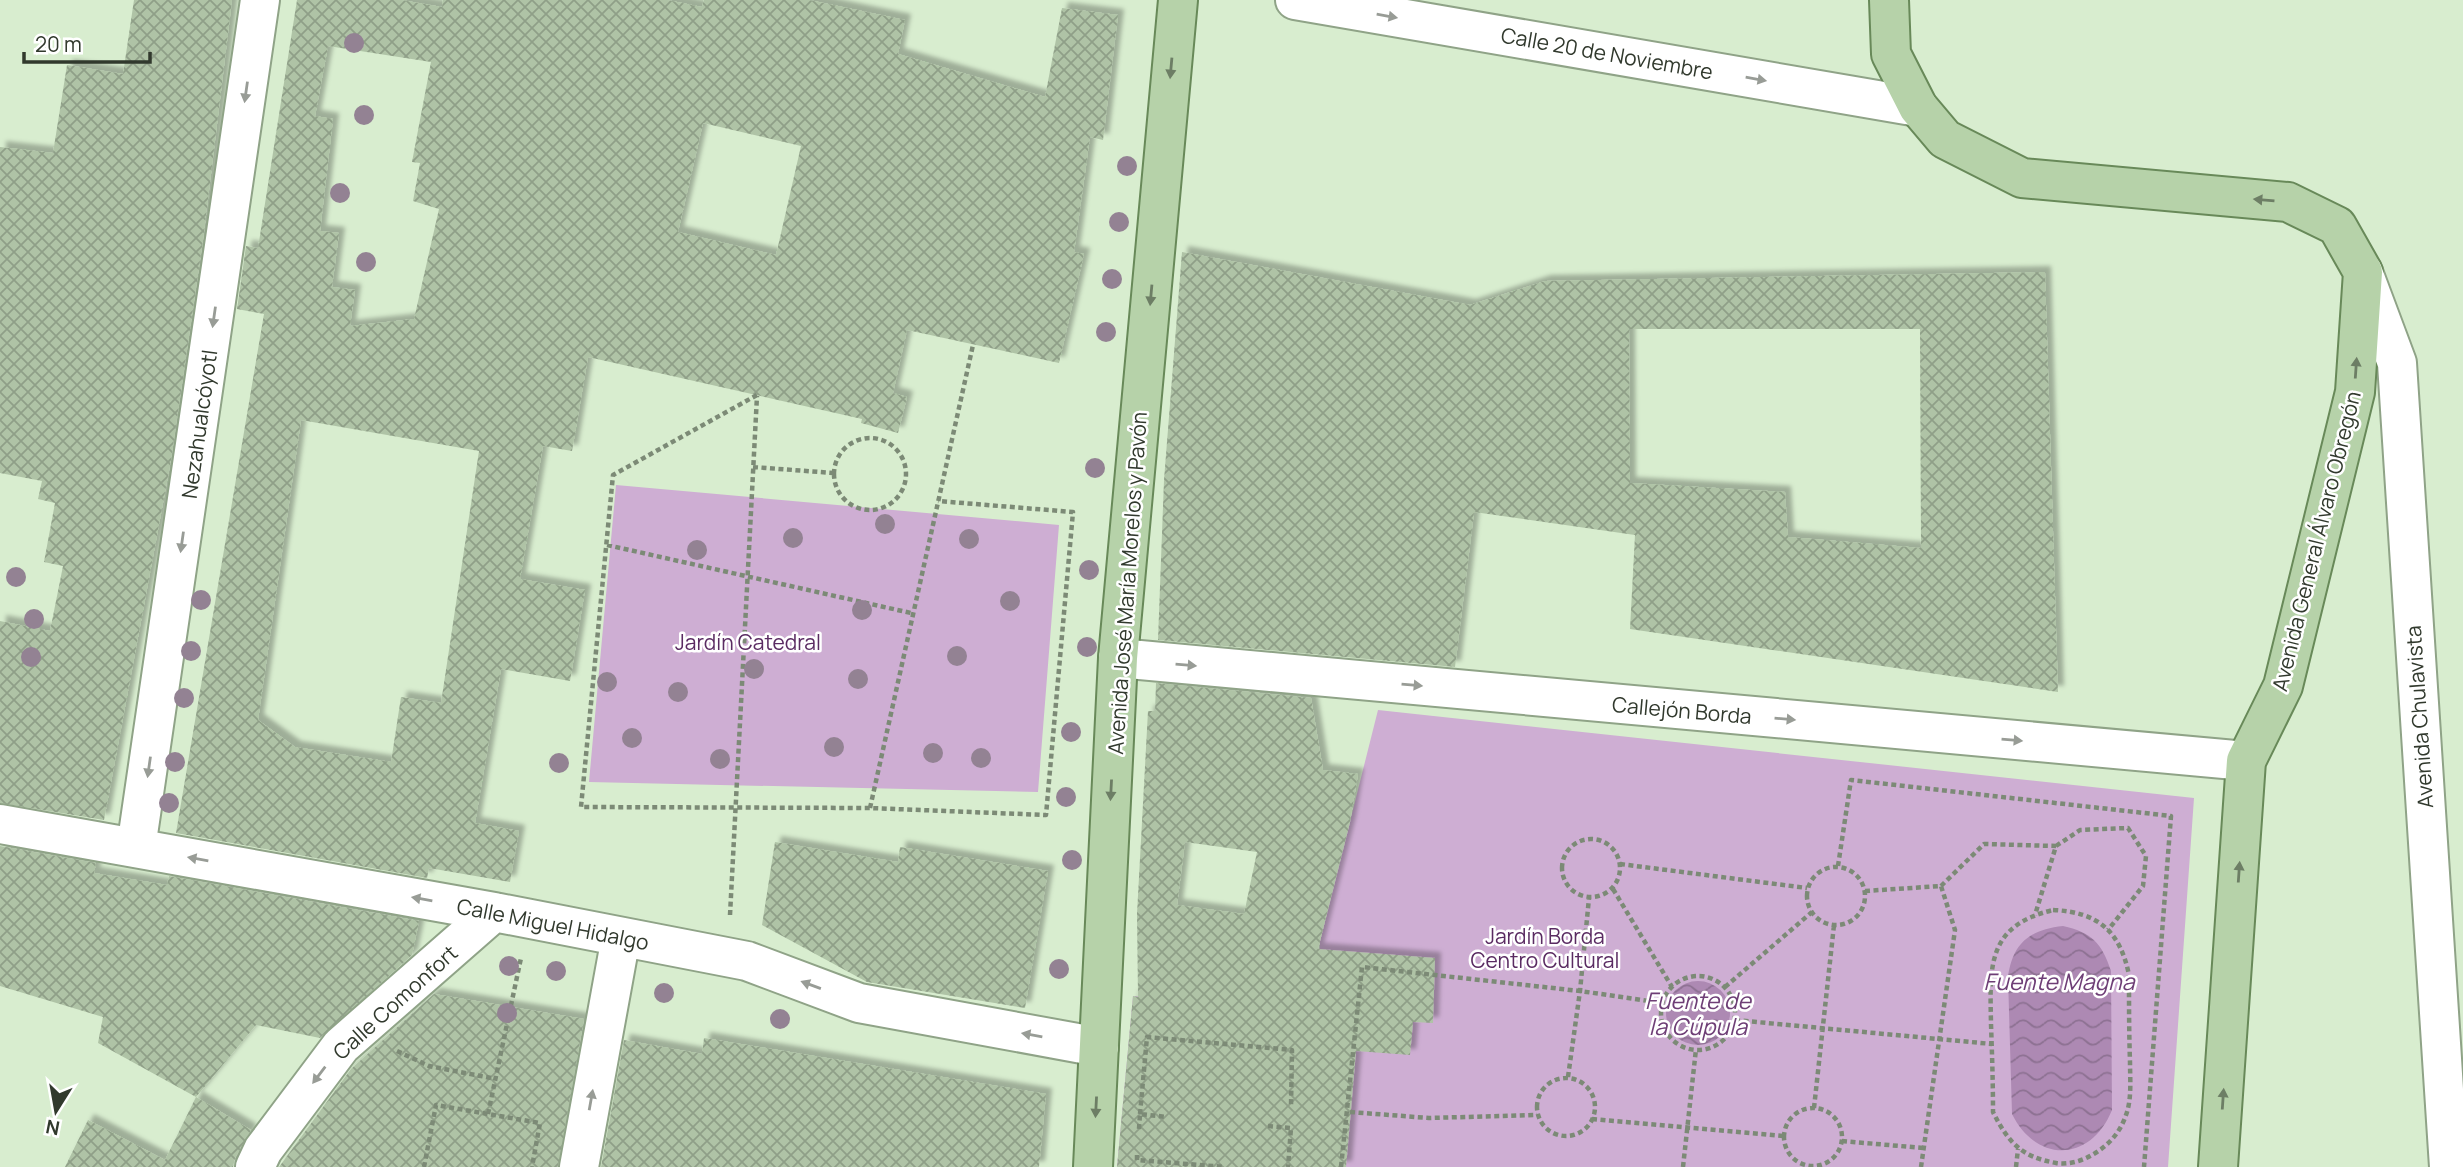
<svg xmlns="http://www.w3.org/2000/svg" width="2463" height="1167" font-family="Manrope,sans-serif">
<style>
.garden{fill:#ceaed3}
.water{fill:url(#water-waves)}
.building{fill:url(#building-cross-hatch);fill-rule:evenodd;filter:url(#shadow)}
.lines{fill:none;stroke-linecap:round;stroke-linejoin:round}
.minor-casing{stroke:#8fa387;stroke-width:42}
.primary-casing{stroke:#688959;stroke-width:42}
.path{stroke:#7c8a76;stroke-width:4.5;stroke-dasharray:5 3.5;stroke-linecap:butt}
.minor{stroke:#fff;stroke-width:38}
.primary{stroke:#b6d2a9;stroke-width:38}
.tree{fill:#938293}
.oneway{fill:#989c96}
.oneway2{fill:#6d7e65}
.labels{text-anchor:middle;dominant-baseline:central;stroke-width:5;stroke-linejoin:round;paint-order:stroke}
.street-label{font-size:21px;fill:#31392d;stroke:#fff}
.park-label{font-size:21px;fill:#5a2b62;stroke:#fff}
.water-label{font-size:23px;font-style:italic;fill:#6e3e76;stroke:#fff}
</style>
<defs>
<pattern id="water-waves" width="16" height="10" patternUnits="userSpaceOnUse" patternTransform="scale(1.75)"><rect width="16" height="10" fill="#ad89b3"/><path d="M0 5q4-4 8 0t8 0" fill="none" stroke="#8d7192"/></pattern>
<pattern id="building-cross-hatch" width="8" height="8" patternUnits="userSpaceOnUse" patternTransform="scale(1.75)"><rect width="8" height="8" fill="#afc3a6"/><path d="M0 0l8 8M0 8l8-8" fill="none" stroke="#8f9f88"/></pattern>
<filter id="shadow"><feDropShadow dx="6" dy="-6" stdDeviation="2" flood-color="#0004"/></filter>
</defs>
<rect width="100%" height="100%" fill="#d8edcf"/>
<path class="garden" d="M616,485L1059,525L1038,792L589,782Z
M1378,710L2194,798L2168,1167H1117L1133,996L1316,1012L1320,941Z"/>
<path class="water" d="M2063,926C2091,932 2102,943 2111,971L2112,1110C2091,1162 2037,1164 2012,1114L2008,977C2013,943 2029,930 2063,926Z
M1666 1013a32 32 0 1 1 64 0a32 32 0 1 1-64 0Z"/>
<path class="building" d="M134,0H232L203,240L171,460L104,820L0,803V621L50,631L63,566L44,562L55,503L38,499L42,481L0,473V147L53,153L67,65L123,74Z
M297,0H401L442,7L443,0H667L702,7L704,0H809L905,20L898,54L1045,97L1062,8L1118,15L1103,140L1090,137L1074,252L1084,254L1059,363L907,330L893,393L907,397L898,433L861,423L862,419L588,357L572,451L543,446L520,579L585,590L570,681L501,669L475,823L519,831L510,882L429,868L427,878L176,833L264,314L237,309L246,246L258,248ZM328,46L431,62L412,162L420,163L413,201L439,209L414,319L350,326L355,290L332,287L339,233L320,231L333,119L315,116ZM703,123L801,146L776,255L678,232ZM301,420L479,451L441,703L401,697L391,762L295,747L258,720Z
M1182,252L1470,305L1545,281L2045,272L2058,692L1630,629L1635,535L1474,512L1455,667L1158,640L1164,480ZM1629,329H1920L1921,548L1788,537L1785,492L1630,483Z
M1156,683L1311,698L1323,770L1358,774L1350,822L1318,949L1435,958L1433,1023L1413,1022L1410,1055L1356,1051L1346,1167H1117L1133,996L1138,997L1137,914L1148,711H1155ZM1185,842L1257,852L1244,914L1177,905Z
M775,842L898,862L900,847L1048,871L1025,1008L867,982L762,925Z
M0,846L96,863L94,873L167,885L169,876L419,921L412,955L320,1038L256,1025L196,1097L98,1043L103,1017L0,986Z
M434,994L584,1019L558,1167H279L351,1069Z
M704,1038L1046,1094L1039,1167H601L624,1040L702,1054Z
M196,1097L251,1130L235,1158L233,1167H65L88,1120L165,1160Z"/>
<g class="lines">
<g class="minor-casing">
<path id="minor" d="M1295,0L1918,107
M2363,272L2397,363L2449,1167
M1118,658L2246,761
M0,824L494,912L747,961L859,1003L1099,1047
M136,848L260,0
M255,1167L263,1150L341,1046L494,912
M579,1167L621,937"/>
</g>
<g class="primary-casing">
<path id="primary" d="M1889,0L1891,54L1918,107L1945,139L2022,178L2288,202L2337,226L2363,272L2355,392L2283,686L2246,761L2218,1167
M1093,1167L1118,658L1178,0"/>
</g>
<path class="path" d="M757,395L613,475L581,807L870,808L1046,815L1073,512L938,501
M834 474a36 36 0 1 1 72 0a36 36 0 1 1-72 0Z
M753,467L834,473
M607,545L911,613
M870,808L973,345
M1562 868a29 29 0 1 1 58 0a29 29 0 1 1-58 0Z
M2056,846L2080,830L2128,828L2146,856L2143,886L2108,930
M1620,864L1807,888
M1838,866L1851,780L2171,816L2144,1167
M1807 896a29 29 0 1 1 58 0a29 29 0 1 1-58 0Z
M1941,886L1984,844L2056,846L2035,915
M1613,889L1672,987
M1865,891L1941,886L1955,930L1921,1167
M2053,910C2098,912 2120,931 2129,975C2129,1004 2129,1033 2130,1062C2130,1079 2132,1099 2126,1115C2120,1133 2108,1146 2092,1155C2082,1161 2068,1165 2056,1163C2021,1157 2008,1142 1993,1112C1993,1082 1992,1053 1991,1024C1990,967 1986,926 2053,910Z
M730,915L757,396
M1661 1013a37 37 0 1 1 74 0a37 37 0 1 1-74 0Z
M1725,987L1812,912
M1735,1020L1992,1044
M397,1051L429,1066L496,1079
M1568,1077L1580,991L1589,898
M1537 1107a29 29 0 1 1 58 0a29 29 0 1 1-58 0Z
M1784 1137a29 29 0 1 1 58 0a29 29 0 1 1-58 0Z
M1814,1108L1834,925
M1350,1112L1429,1118L1537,1115
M488,1114L521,958
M1140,1114L1147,1037L1292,1050L1291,1107
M1592,1119L1783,1136
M1268,1126L1291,1128L1288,1167
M1139,1129L1140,1114L1167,1117
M1842,1141L1923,1148
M1137,1155V1160L1225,1167
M424,1167L436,1105L540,1123L532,1167
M1341,1167L1362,967L1580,991L1663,1003
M1683,1167L1696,1049
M2016,1167L2018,1149"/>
<use href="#minor" class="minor"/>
<use href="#primary" class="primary"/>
</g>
<g class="tree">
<circle cx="354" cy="43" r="10"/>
<circle cx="364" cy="115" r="10"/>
<circle cx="1127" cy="166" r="10"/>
<circle cx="340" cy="193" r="10"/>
<circle cx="1119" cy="222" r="10"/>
<circle cx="366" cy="262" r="10"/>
<circle cx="1112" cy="279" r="10"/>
<circle cx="1106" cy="332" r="10"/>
<circle cx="1095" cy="468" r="10"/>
<circle cx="885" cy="524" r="10"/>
<circle cx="793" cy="538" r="10"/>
<circle cx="969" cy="539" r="10"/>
<circle cx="697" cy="550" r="10"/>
<circle cx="1089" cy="570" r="10"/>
<circle cx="16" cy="577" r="10"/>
<circle cx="201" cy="600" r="10"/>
<circle cx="1010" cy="601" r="10"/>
<circle cx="862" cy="610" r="10"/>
<circle cx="34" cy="619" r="10"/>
<circle cx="1087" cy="647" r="10"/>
<circle cx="191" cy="651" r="10"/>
<circle cx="957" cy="656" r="10"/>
<circle cx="31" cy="657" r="10"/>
<circle cx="754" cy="669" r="10"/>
<circle cx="858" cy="679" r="10"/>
<circle cx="607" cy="682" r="10"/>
<circle cx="678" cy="692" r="10"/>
<circle cx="184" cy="698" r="10"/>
<circle cx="1071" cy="732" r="10"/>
<circle cx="632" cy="738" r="10"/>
<circle cx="834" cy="747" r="10"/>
<circle cx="933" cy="753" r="10"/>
<circle cx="981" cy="758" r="10"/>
<circle cx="720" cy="759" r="10"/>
<circle cx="175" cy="762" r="10"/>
<circle cx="559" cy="763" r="10"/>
<circle cx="1066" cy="797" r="10"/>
<circle cx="169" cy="803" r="10"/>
<circle cx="1072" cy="860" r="10"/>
<circle cx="509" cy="966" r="10"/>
<circle cx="1059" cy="969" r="10"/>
<circle cx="556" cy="971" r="10"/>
<circle cx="664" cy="993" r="10"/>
<circle cx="507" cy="1013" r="10"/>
<circle cx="780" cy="1019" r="10"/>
</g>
<defs><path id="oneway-solid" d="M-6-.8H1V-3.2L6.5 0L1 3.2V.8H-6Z" transform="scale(1.75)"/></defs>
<g class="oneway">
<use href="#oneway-solid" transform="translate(1387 16) rotate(10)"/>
<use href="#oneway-solid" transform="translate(1756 79) rotate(10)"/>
<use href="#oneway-solid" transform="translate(246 92) rotate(98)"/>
<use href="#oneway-solid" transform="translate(214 317) rotate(98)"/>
<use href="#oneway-solid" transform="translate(182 542) rotate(98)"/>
<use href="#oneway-solid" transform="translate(1186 665) rotate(5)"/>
<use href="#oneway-solid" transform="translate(1412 685) rotate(5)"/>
<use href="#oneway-solid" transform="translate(1785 719) rotate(5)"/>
<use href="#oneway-solid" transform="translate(2012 740) rotate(5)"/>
<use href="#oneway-solid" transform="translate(149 767) rotate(98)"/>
<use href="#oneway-solid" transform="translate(198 859) rotate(-170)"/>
<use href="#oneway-solid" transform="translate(422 899) rotate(-170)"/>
<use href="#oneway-solid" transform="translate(811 985) rotate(-160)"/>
<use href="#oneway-solid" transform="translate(1032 1035) rotate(-170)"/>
<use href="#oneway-solid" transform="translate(319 1075) rotate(127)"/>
<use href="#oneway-solid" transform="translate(591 1100) rotate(-80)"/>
</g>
<g class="oneway2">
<use href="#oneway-solid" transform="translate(1171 68) rotate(95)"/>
<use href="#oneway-solid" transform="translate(2264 200) rotate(-175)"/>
<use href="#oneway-solid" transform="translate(1151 295) rotate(95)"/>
<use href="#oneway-solid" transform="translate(2356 368) rotate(-86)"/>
<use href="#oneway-solid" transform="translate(1111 790) rotate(93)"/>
<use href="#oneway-solid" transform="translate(2239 872) rotate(-86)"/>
<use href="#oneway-solid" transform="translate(2223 1099) rotate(-86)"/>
<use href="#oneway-solid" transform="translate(1096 1107) rotate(93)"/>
</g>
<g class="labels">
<g class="street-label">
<text transform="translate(1607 53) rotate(10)">Calle 20 de Noviembre</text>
<text transform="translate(199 424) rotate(-82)">Nezahualcóyotl</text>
<text transform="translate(2316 541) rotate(-76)">Avenida General Álvaro Obregón</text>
<text transform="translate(1127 583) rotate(-86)">Avenida José María Morelos y Pavón</text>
<text transform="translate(1682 710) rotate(5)">Callejón Borda</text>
<text transform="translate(2419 717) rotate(-94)">Avenida Chulavista</text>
<text transform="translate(553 924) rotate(11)">Calle Miguel Hidalgo</text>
<text transform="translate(395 1002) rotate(-42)">Calle Comonfort</text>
</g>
<g class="park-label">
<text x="748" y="642">Jardín Catedral</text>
<text x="1545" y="936">Jardín Borda<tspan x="1545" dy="24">Centro Cultural</tspan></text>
</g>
<g class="water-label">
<text x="2059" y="981">Fuente Magna</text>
<text x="1698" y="1000">Fuente de<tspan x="1698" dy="26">la Cúpula</tspan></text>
</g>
</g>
<g transform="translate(56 1111) rotate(191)" stroke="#ffffff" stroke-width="5" paint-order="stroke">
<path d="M0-5L12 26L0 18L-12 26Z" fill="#31392d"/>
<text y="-10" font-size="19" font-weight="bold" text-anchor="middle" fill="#31392d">N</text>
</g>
<path d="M24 52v10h126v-10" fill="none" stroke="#31392d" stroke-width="3.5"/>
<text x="35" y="52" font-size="21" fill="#31392d" stroke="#ffffff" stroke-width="5" paint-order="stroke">20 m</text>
</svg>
